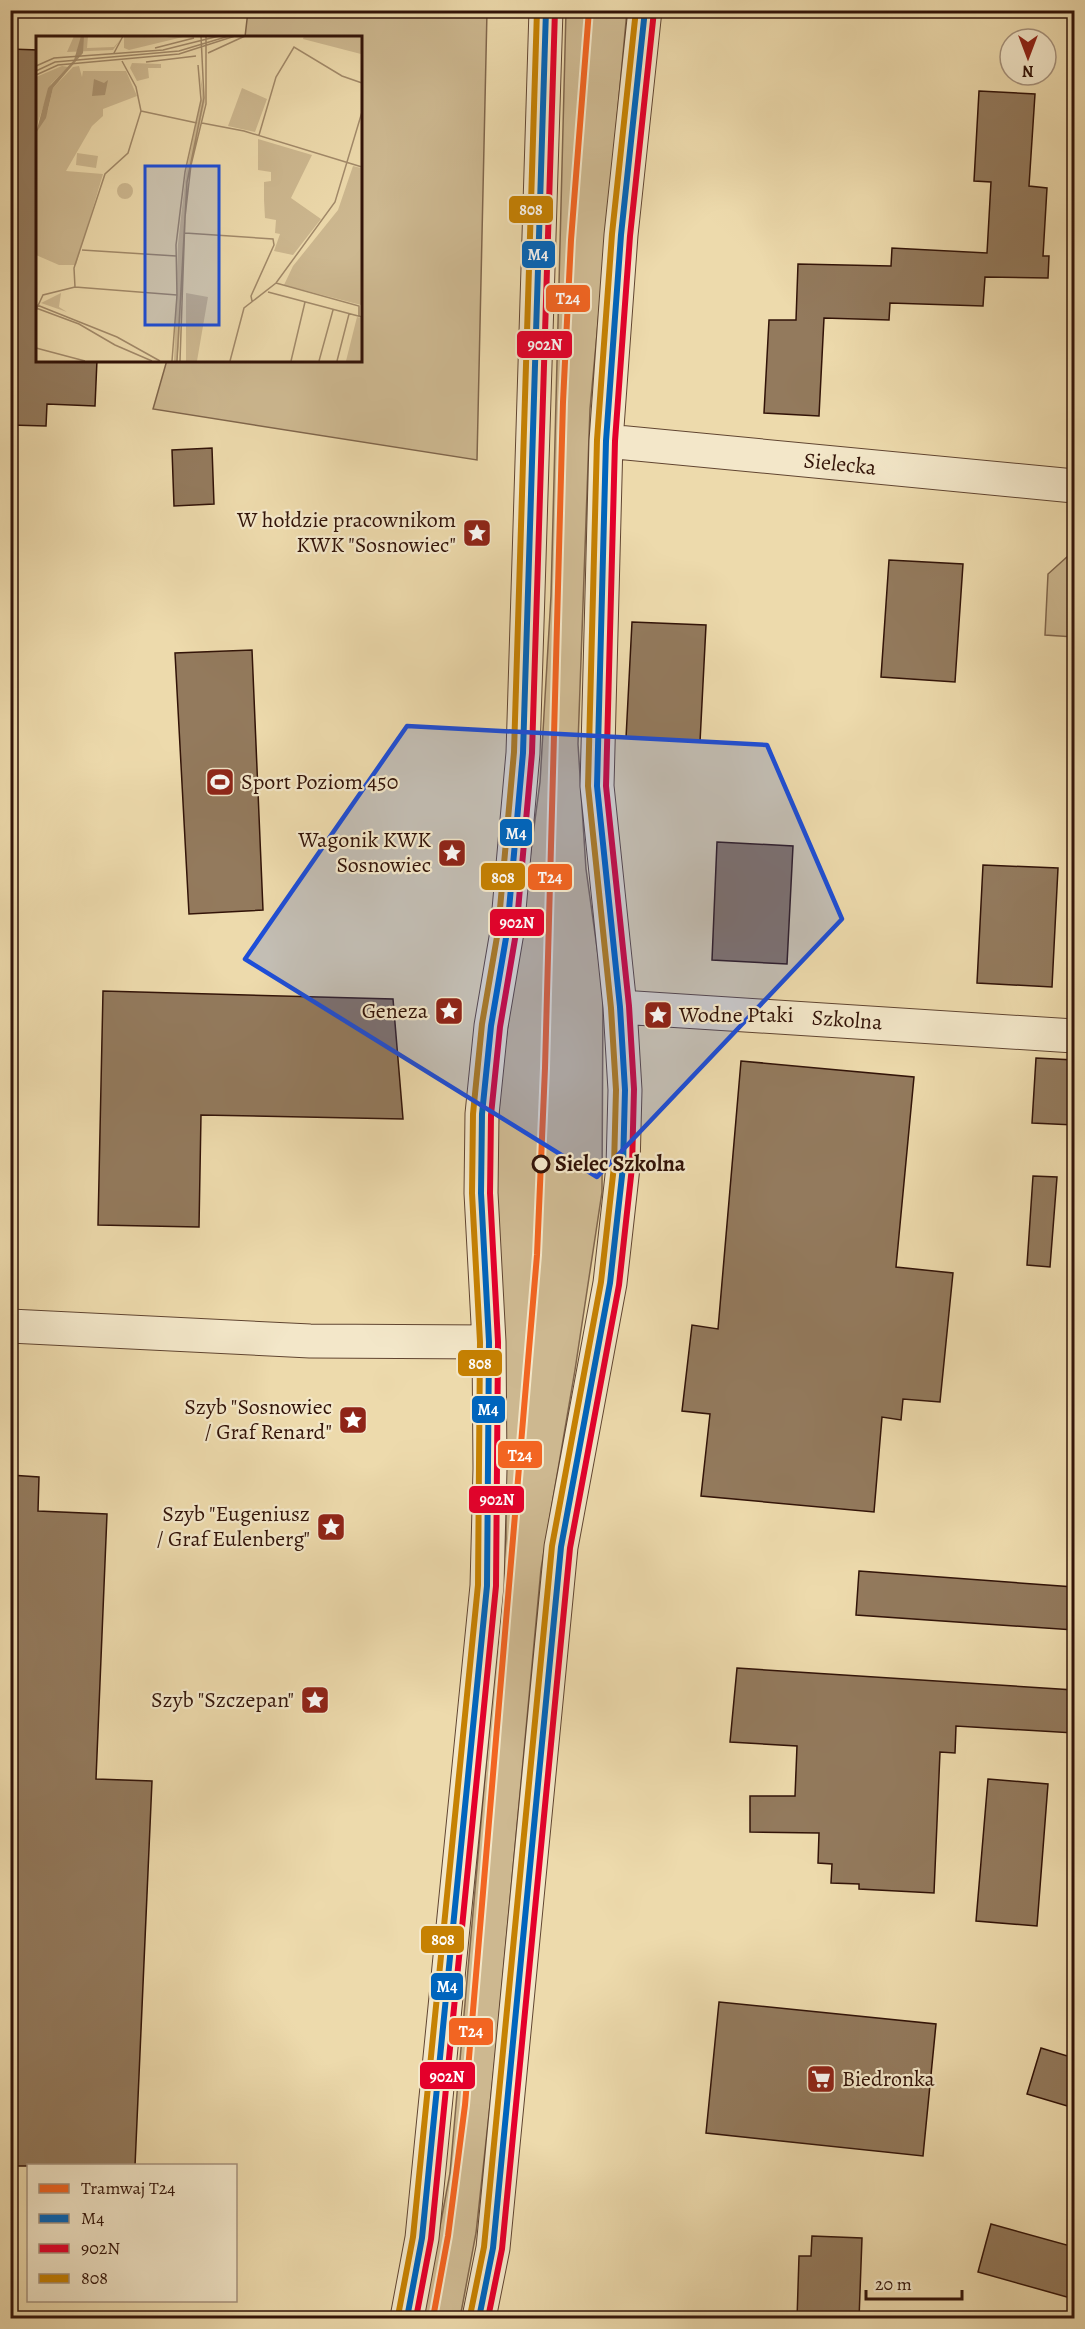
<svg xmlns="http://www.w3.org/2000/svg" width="1085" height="2329" font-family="Alegreya,serif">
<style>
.green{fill:#cdb890;stroke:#80664c;stroke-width:1.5}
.building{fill:#937a5d;stroke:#321308;stroke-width:1.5}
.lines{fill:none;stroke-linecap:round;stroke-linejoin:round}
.minor-casing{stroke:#614531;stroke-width:35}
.minor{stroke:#f3e7c9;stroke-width:33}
.bus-1-casing{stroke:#f3e7c9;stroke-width:10}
.bus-2-casing{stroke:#f3e7c9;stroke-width:10}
.bus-3-casing{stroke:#f3e7c9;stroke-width:10}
.bus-1{stroke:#0065bd;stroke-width:6}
.bus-2{stroke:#e4002b;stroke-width:6}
.bus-3{stroke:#c68102;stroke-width:6}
.tram-1-casing{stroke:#f3e7c9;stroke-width:10}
.tram-1{stroke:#f26522;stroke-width:6}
.marked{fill:#1d4ed8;fill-opacity:0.2;stroke:#1d4ed8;stroke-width:4.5;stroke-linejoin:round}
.stop-dot{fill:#f3e7c9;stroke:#321308;stroke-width:3}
.labels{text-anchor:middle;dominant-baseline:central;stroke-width:4.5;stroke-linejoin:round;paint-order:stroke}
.street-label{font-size:22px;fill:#321308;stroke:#f3e7c9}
.poi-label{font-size:22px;fill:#321308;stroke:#f3e7c9;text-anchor:end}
.stop-label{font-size:22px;font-weight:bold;fill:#321308;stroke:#f3e7c9;text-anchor:start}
.inset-road{fill:none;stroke:#a28a6a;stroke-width:1.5}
.view{fill:#1d4ed8;fill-opacity:0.15;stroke:#1d4ed8;stroke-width:3}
.inset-edge{fill:none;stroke:#321308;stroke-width:3}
.line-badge{stroke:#f3e7c9;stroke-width:2}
.badge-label{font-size:16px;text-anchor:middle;font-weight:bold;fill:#fff}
</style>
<rect width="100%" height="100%" fill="#eddaac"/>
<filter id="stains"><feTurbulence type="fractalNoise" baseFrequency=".00333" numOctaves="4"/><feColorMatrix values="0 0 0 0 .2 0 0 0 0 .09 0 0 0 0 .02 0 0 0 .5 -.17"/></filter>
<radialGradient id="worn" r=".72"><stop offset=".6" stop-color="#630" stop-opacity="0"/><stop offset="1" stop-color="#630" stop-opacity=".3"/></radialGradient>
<path class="green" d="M248,11H487L477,460L153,409L167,360H360V38L245,37Z
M566,11H627L590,409L578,744L586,869L603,991L602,1192L575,1370L541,1569L496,2050L476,2233L460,2318H423L450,2173L506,1539V1403L495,1180L501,1077L540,782L551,596Z
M1068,556H1074V637L1045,635L1048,574Z"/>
<path class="building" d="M10,49L38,50V360H97L95,406L47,404L46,426L10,425Z
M979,91L1035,94L1029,186L1047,188L1043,256H1049L1048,278L985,277L983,306L890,303L889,320L824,318L819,416L764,413L769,320H796L798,264L891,266L892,248L987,253L991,182L974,181Z
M212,448L214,504L174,506L172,450Z
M889,560L963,564L955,682L881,677Z
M632,622L706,625L700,742L626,738Z
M252,650L263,910L189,914L175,653Z
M717,842L793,846L787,964L712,960Z
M983,865L1058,868L1052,987L977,983Z
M103,991L393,999L403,1119L201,1115L199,1227L98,1225Z
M1036,1058L1074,1060V1125L1032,1123Z
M741,1061L914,1077L896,1267L953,1273L940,1402L903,1399L901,1420L882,1417L874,1512L701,1496L710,1414L682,1411L692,1325L718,1329Z
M1033,1176L1057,1177L1050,1267L1027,1265Z
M10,1475L39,1477L38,1511L107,1514L96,1779L152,1781L135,2166H10Z
M859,1571L1074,1587V1630L856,1615Z
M737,1668L1074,1690V1733L956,1726L955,1753L940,1752L934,1893L859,1889V1884L831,1883L832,1864L818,1863L819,1833L750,1832V1796H795L797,1746L730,1742Z
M988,1779L1048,1784L1037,1926L976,1921Z
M719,2002L936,2024L923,2156L706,2133Z
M1041,2048L1074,2058V2108L1027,2094Z
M991,2224L1074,2247V2299L978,2272Z
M812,2236L862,2238L859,2319H797L799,2256H811Z"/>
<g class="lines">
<g class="minor-casing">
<path id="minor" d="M606,441L1074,486
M620,1007L1074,1036
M10,1326L310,1341L489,1342
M407,2318L422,2238L487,1586L490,1469L489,1342L481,1193L482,1114L491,1026L507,932L523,753L546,10
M479,2318L493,2248L561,1547L610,1283L623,1167L625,1090L620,1007L597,786L606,441L621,235L645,10"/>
</g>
<use href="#minor" class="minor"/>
<g class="bus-1-casing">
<path id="bus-1" d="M407,2318L422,2238L487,1586L489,1342L481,1193L482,1114L491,1026L507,932L523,753L546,10
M479,2318L493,2248L561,1547L610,1283L623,1167L625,1090L620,1007L597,786L606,441L621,235L645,10"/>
</g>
<g class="bus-2-casing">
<path id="bus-2" d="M416,2318L431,2239L496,1586L498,1342L490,1193L491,1115L500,1027L516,933L532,753L555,10
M488,2318L502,2249L570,1548L619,1285L632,1167L634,1089L629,1006L606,786L615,441L630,236L654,11"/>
</g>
<g class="bus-3-casing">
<path id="bus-3" d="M398,2316L413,2237L478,1585L480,1342L472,1193L473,1114L482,1024L498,931L514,752L537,10
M470,2316L484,2247L552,1546L601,1282L614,1166L616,1090L611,1008L588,786L597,440L612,234L636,10"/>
</g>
<use href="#bus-1" class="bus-1"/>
<use href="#bus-2" class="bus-2"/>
<use href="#bus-3" class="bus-3"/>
<g class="tram-1-casing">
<path id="tram-1" d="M433,2318L448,2236L465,2105L537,1255L545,1068L563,402L571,240L589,10"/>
</g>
<use href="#tram-1" class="tram-1"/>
</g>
<path class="marked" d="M407,726L767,745L842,919L597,1177L245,959Z"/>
<defs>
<g id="sight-square" transform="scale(1.5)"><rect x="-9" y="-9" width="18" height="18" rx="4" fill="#8f2418" stroke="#f3e7c9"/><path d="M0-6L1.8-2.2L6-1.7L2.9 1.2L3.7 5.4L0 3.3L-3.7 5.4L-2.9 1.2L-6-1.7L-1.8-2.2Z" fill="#fff"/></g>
<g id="stadium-square" transform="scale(1.5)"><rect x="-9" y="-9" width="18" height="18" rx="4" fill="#8f2418" stroke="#f3e7c9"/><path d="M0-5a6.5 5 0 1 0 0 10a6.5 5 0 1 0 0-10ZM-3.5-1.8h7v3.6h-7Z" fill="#fff"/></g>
<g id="supermarket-square" transform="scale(1.5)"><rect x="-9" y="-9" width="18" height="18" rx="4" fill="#8f2418" stroke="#f3e7c9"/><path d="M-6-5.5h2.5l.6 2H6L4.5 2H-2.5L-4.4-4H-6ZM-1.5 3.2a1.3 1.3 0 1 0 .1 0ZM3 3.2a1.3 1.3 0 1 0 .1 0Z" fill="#fff"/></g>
</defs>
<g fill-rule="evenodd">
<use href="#sight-square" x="477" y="533"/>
<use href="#stadium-square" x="220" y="782"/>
<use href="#sight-square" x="452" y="853"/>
<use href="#sight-square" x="449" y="1011"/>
<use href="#sight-square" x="658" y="1015"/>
<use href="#sight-square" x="353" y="1420"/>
<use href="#sight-square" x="331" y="1527"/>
<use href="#sight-square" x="315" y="1700"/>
<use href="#supermarket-square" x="821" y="2079"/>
</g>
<circle class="stop-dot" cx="541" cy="1164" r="8"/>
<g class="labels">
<g class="street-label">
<text transform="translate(840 464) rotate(6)">Sielecka</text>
<text transform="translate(847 1020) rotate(4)">Szkolna</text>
</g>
<g class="poi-label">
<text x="456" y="520">W hołdzie pracownikom<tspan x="456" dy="25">KWK "Sosnowiec"</tspan></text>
<text x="241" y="782" text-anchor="start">Sport Poziom 450</text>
<text x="431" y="840">Wagonik KWK<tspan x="431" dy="25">Sosnowiec</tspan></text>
<text x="428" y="1011">Geneza</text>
<text x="679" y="1015" text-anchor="start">Wodne Ptaki</text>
<text x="332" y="1407">Szyb "Sosnowiec<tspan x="332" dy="25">/ Graf Renard"</tspan></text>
<text x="310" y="1514">Szyb "Eugeniusz<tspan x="310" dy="25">/ Graf Eulenberg"</tspan></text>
<text x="294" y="1700">Szyb "Szczepan"</text>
<text x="842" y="2079" text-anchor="start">Biedronka</text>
</g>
<g class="stop-label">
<text x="555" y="1164">Sielec Szkolna</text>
</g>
</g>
<g transform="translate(36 36)">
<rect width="326" height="326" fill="#eddaac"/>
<path d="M38,0H52L51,12L78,11L85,3L77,14L31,16ZM88,0L129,2L151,0L93,14L88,12ZM268,0H325V18L267,3ZM96,27L125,28V32H112L113,42L101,45L94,32ZM26,30L32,31L15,48L0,92V41ZM43,30L46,41L47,35H90L101,60L67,73V80L56,90L30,135L67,138L40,229H23L0,219V97L12,74L17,52L37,31ZM164,37L169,66L152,141L143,310L141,325H138L142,208L150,137L166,60ZM206,52L231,63L219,96L192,90ZM222,103L276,119L255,162L285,183L257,219L238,215L244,198L239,197L240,184L229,182L228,164V146L235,145V136L222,134ZM41,117L62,120L60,132L40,129ZM317,130L325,132V269L248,249L257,230L302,174ZM81 155a8 8 0 1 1 16 0a8 8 0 1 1-16 0ZM25,257L23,271L31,276L5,267ZM150,257L172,261L161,325H150ZM321,281L325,282V325H310Z" fill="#cdb890"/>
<path d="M45,0H48L47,17L17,52L10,82L0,97L12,52L38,24ZM58,43L68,47L72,44L69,59L56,60Z" fill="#ad9674"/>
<path class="inset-road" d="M119,12L158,2M78,17L87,0M172,17L209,0M110,26L160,20M0,30L18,22L127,14L183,0M0,35L19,26L143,15L193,0M0,39L22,29L143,18L199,0M105,75L161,87M166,87L208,95L326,131M223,99L240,41L258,11L306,40L326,47M149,197L237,203L238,209L215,260L216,265M46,214L140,220M240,247L323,270V280M39,251L38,232L69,138L92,117L105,75L100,51L86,25M232,256L326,281M1,269L81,301L124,325M0,272L43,288L79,309M0,274L7,259L39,251L141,259M79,309L116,325M0,312L49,325M136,325L141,259L140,209L149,136L165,64L162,29M141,325L151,146L168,62L165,0M144,325L149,181L155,129L170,68V0M194,325L208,272L240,247L299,166L326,76M255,325L269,266M283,325L297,274M301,325L313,278"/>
<path class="view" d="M109,130H183V289H109Z"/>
<rect width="326" height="326" class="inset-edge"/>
</g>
<g class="line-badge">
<rect x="508" y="195" width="46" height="29" rx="6" fill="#c68102"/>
<rect x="521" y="240" width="35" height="29" rx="6" fill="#0065bd"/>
<rect x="545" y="284" width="46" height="29" rx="6" fill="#f26522"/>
<rect x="516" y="330" width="57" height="29" rx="6" fill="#e4002b"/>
<rect x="499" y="818" width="34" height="29" rx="6" fill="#0065bd"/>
<rect x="480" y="862" width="46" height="29" rx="6" fill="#c68102"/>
<rect x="527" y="863" width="46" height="28" rx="6" fill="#f26522"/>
<rect x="489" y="908" width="56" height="29" rx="6" fill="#e4002b"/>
<rect x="457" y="1349" width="46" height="28" rx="6" fill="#c68102"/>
<rect x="471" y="1395" width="35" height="29" rx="6" fill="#0065bd"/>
<rect x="497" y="1440" width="46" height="29" rx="6" fill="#f26522"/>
<rect x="468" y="1485" width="57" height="29" rx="6" fill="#e4002b"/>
<rect x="420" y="1925" width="45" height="29" rx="6" fill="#c68102"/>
<rect x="430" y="1972" width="34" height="29" rx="6" fill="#0065bd"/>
<rect x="448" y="2017" width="46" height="29" rx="6" fill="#f26522"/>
<rect x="419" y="2061" width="57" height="29" rx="6" fill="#e4002b"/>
</g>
<g class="badge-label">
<text x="531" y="215">808</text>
<text x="538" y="260">M4</text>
<text x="568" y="304">T24</text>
<text x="545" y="350">902N</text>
<text x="516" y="839">M4</text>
<text x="503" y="883">808</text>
<text x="550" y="883">T24</text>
<text x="517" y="928">902N</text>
<text x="480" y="1369">808</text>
<text x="488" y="1415">M4</text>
<text x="520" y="1461">T24</text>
<text x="497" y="1505">902N</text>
<text x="443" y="1945">808</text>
<text x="447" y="1992">M4</text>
<text x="471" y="2037">T24</text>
<text x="447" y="2082">902N</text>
</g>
<rect width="1085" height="2329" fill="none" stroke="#eddaac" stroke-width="36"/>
<rect x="12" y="12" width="1061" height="2305" fill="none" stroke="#321308" stroke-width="3"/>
<rect x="18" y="18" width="1049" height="2293" fill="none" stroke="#321308" stroke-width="1.5"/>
<rect x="27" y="2164" width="210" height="138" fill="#f3e7c9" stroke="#a6927c" stroke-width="1.5"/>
<rect x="39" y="2184" width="30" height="9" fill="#f26522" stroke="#a6927c" stroke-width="1.5"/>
<text x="81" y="2194" font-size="18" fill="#321308">Tramwaj T24</text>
<rect x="39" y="2214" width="30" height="9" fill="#0065bd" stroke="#a6927c" stroke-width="1.5"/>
<text x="81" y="2224" font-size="18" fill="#321308">M4</text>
<rect x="39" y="2244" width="30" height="9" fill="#e4002b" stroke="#a6927c" stroke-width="1.5"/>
<text x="81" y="2254" font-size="18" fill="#321308">902N</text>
<rect x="39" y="2274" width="30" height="9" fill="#c68102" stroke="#a6927c" stroke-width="1.5"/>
<text x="81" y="2284" font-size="18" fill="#321308">808</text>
<g transform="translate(1028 57) rotate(180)"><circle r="28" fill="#f3e7c9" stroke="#a6927c" stroke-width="1.5"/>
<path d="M0-4.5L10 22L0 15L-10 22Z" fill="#8f2418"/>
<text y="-9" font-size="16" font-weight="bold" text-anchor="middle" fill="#321308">N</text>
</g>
<path d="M866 2290v9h96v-9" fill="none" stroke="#321308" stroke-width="3"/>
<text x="875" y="2290" font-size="18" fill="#321308" stroke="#f3e7c9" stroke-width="4.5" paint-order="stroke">20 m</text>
<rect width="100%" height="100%" filter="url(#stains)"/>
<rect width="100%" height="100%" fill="url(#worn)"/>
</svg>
